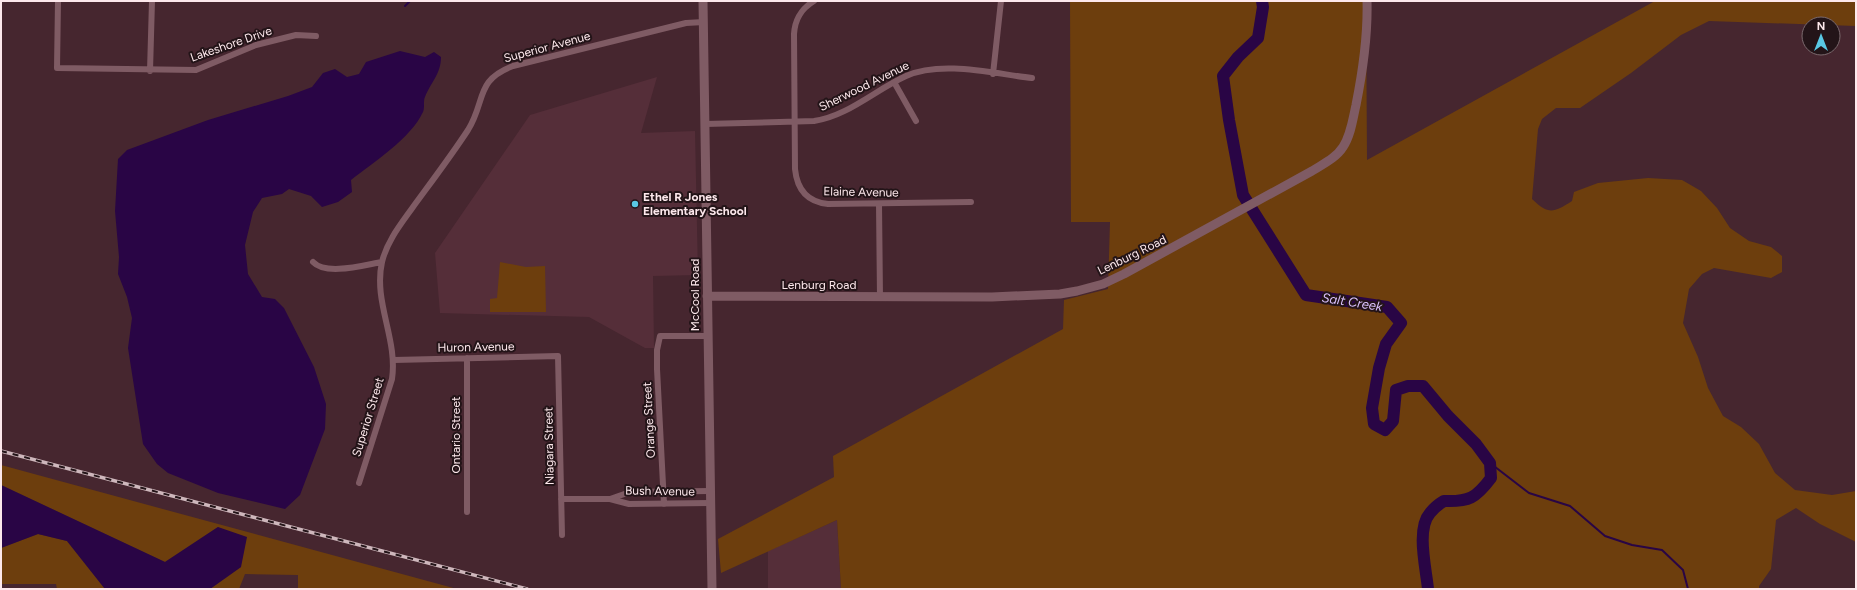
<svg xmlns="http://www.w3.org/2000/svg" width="1857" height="590" font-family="Figtree,sans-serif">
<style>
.built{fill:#552e39}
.green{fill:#6d3e0d}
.water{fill:#290545}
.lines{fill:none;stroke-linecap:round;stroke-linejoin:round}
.stream{stroke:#290545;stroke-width:2}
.river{stroke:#290545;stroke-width:12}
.street{stroke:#7f5b64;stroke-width:6}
.secondary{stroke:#7f5b64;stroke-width:9}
.rail-casing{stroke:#ceb7bc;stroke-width:3.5}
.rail{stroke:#231418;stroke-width:2;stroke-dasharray:6;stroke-linecap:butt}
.poi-dot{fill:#59c8e4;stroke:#231418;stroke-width:1.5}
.labels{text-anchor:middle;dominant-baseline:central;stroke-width:4;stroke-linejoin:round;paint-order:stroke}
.street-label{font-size:12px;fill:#fde8ec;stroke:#231418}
.poi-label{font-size:12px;font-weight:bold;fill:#fde8ec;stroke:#231418;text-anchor:start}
.water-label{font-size:13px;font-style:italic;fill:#d9c0fb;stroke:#231418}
</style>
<rect width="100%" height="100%" fill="#46262f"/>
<path class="built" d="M657,77L641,133L695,131L698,275L653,276L654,348H645L589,317L440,313L435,253L530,115Z
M837,520L841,589H768V551Z"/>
<path class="green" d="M1070,1H1366L1367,160L1655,1H1856V26L1709,21L1681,35L1631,73L1580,108H1556L1542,119L1538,129L1532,199C1549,215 1553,213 1572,201L1574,192L1598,183L1648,178L1682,180L1701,191L1717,208L1730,228L1749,241L1771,247L1782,256V272L1771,278L1714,268L1702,274L1689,289L1683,323L1698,357L1708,388L1723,416L1741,427L1759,444L1775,473L1795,490L1832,495L1856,491V542L1820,524L1796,508L1776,520L1771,569L1759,586V589H841L837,520L721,573L718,539L834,477L833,456L1063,329L1064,300L1108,289L1110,222H1071Z
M500,262L526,267L545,266L546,312H490V299L497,298Z
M1,465L457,589H298V575L245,574L239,589H210L241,567L218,527L165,562L1,485Z
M38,534L67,541L105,589H57L56,584H1V548Z"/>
<path class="water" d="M400,51L425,57L434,52L441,57C441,74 431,82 425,97C423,101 425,107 423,112C411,138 374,162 351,180L352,192L338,202L322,207L311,196L289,189L282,194L262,198L253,212L245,245L248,274L262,297L275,299L284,308L314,367L326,404L325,429L300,495L285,509L218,493L168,473L157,464L143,444L128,348L132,318L127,297L118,274L119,257L115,211L118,159L127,150L208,120L288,96L312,87L323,73L335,69L347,77L359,74L366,62Z
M1,485L165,562L218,527L247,537L241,567L210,589H105L67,541L38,534L1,548Z"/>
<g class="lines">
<path class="stream" d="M405,6L410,1
M1490,463L1529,493L1570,506L1605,536L1632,545L1662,550L1683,570L1688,589"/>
<path class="river" d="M1262,1L1263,7L1258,38L1238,57L1223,76L1229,120L1243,195L1306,295L1387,307L1401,323L1386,344L1379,368L1372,408L1374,424L1385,430L1393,421L1396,390L1408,386H1423L1448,416L1476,444L1490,463L1491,478C1476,498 1469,502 1444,501C1439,504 1434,508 1430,513C1416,529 1426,568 1428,589"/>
<path class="street" d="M58,1L57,68L196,70L256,45L296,35L316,36
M814,1C801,9 795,19 794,34L795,169C797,189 807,202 828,204L971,202
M150,71L152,1
M993,74L1001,1
M894,82L916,121
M705,124L814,121C848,116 875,90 906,76C942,60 995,74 1032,78
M879,204L880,297
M313,262C326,276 364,265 382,262
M394,360L558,356L562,535
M359,483L392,379C398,339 373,302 382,262C387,241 401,224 413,207C432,181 451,156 468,130C486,101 475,80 513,66L686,23L704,22
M561,499H610L629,504L710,503
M610,499L630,492L710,491
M664,504L657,369V350L660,336H707
M467,512V358"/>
<path class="secondary" d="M703,1L712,589
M707,296L992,297L1060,294L1077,291L1103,284L1124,274L1312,171C1323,164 1336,158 1343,147C1351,135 1353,118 1356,105C1363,70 1368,37 1367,1"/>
<g class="rail-casing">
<path id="rail" d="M1,451L527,589"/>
</g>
<use href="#rail" class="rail"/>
</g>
<circle class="poi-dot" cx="635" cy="204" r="4"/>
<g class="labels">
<g class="street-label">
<text transform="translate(231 44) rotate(-19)">Lakeshore Drive</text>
<text transform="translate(547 47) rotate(-15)">Superior Avenue</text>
<text transform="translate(864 86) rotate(-26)">Sherwood Avenue</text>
<text transform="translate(861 192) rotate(1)">Elaine Avenue</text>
<text transform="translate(1132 255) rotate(-26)">Lenburg Road</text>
<text x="819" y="285">Lenburg Road</text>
<text transform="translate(695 295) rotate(-90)">McCool Road</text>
<text transform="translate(476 347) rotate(-1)">Huron Avenue</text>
<text transform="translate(368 417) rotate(-73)">Superior Street</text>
<text transform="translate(649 420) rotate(-93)">Orange Street</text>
<text transform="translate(456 435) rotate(-90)">Ontario Street</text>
<text transform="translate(549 446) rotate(-91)">Niagara Street</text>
<text transform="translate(660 491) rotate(1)">Bush Avenue</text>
</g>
<g class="poi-label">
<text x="643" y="197">Ethel R Jones<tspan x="643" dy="14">Elementary School</tspan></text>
</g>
<g class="water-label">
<text transform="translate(1352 302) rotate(9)">Salt Creek</text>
</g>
</g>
<rect width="1857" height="590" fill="none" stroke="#fde8ec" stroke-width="4"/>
<g transform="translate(1821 36)"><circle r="19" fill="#231418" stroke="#7a696d"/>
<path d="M0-3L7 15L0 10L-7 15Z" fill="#59c8e4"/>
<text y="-6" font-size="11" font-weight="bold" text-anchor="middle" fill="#fde8ec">N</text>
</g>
</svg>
